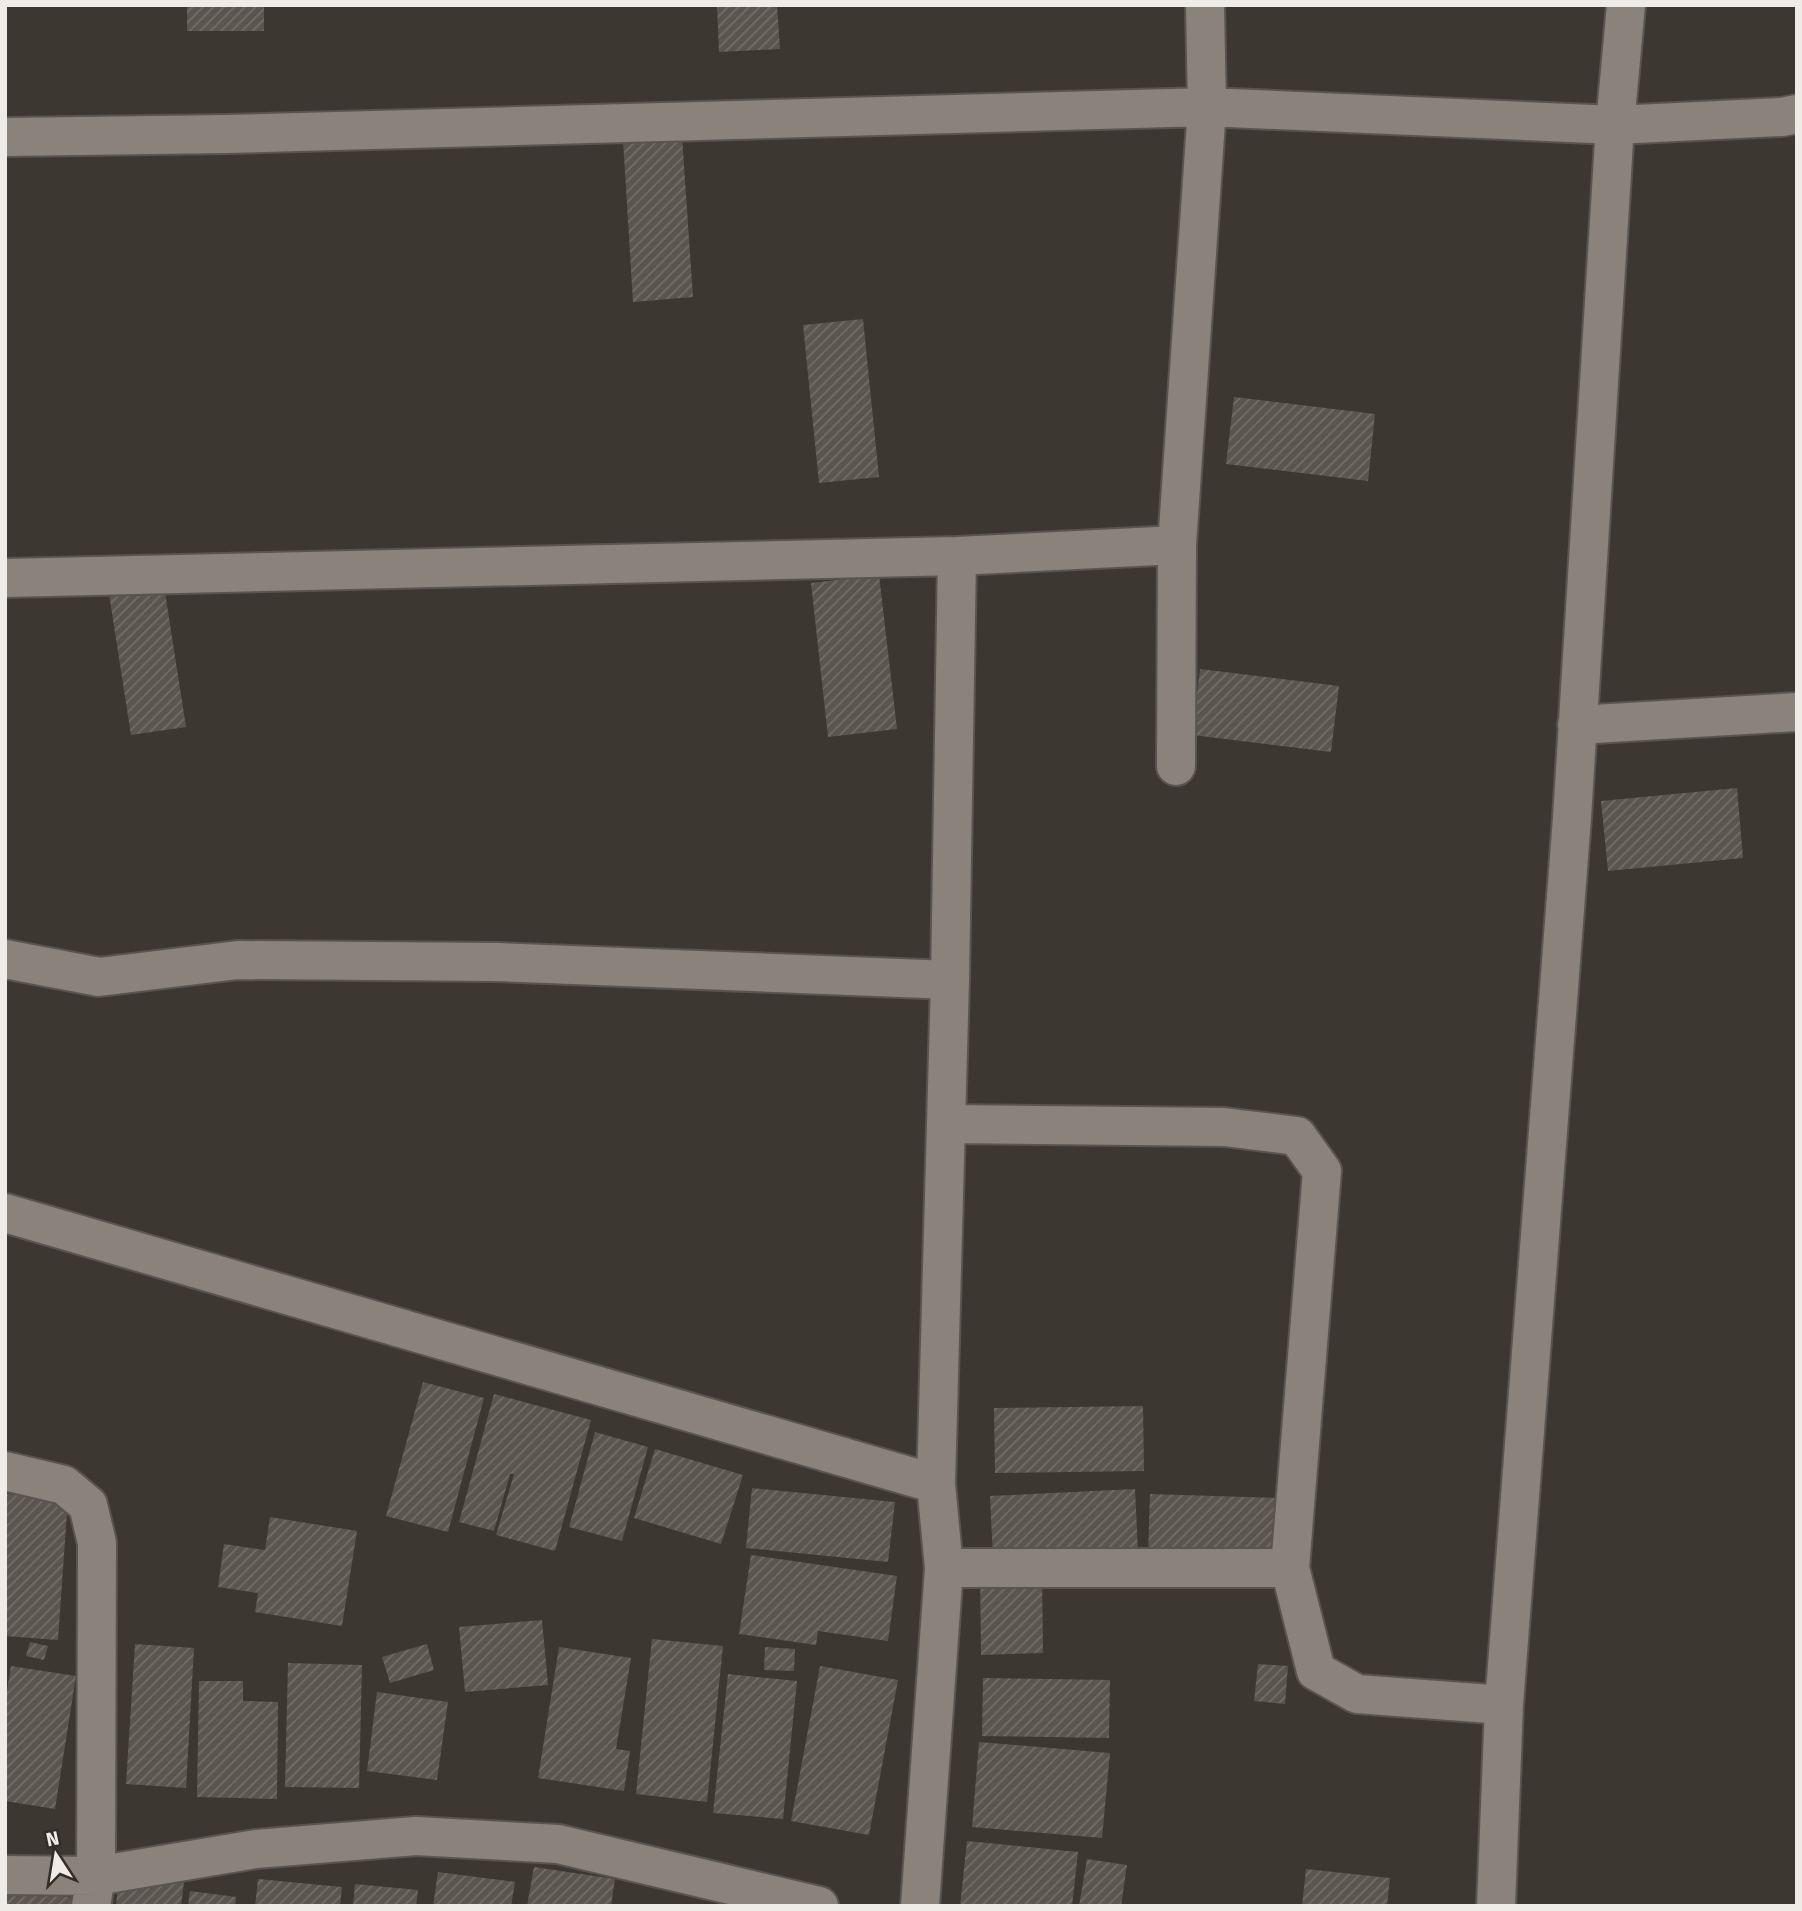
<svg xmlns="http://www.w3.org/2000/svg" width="1802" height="1911" font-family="'Fira Sans',sans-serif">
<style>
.building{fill:url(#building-hatch)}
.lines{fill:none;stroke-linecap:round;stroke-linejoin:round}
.minor-casing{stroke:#58544f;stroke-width:42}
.minor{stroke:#89837c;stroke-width:38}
</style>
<defs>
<pattern id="building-hatch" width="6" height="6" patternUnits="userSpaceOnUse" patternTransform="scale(1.75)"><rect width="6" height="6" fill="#5a554e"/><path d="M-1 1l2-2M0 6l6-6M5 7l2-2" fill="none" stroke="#726e68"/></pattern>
</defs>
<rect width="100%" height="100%" fill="#3c3731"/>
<path class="building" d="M187,5H264V31H187Z
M717,5H777L780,49L719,52Z
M682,136L693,297L633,302L623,140Z
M863,319L879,477L819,483L803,325Z
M1234,397L1375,414L1368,481L1226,464Z
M879,575L897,729L828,737L811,583Z
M164,586L186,727L131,735L109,594Z
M1200,669L1339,686L1331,752L1192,735Z
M1737,788L1743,858L1608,871L1601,801Z
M423,1382L484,1398L448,1532L386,1516Z
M494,1394L591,1420L555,1551L496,1535L514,1474H510L494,1531L459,1522Z
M1143,1406L1144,1471L995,1473L994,1408Z
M595,1432L648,1447L622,1541L569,1527Z
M655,1449L743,1475L721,1544L634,1518Z
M752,1488L895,1502L888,1562L746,1548Z
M1135,1489L1138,1552L993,1558L990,1496Z
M6,1494L68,1498L58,1640L5,1636Z
M1150,1494L1310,1499L1308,1557L1148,1553Z
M270,1517L357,1531L342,1626L255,1612L258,1593L218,1587L224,1544L265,1550Z
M751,1555L897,1576L888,1641L818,1631L816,1645L739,1634Z
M1042,1574L1043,1653L981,1655L980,1575Z
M542,1620L548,1685L465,1692L459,1627Z
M652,1639L723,1646L707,1802L636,1794Z
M30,1642L48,1646L44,1660L26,1656Z
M135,1644L194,1648L186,1788L126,1784Z
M427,1644L434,1670L390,1683L382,1657Z
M559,1647L631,1658L616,1749L630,1751L624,1791L538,1778Z
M765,1647L795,1649L794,1671L764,1670Z
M288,1663L362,1665L359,1788L285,1787Z
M1258,1664L1288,1666L1285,1704L1254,1701Z
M11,1666L76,1676L55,1809L5,1801V1703Z
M820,1666L898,1680L869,1835L791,1821Z
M728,1674L797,1681L783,1819L713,1813Z
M983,1678L1110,1680L1109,1738L982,1736Z
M199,1681H243V1701L278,1702L277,1799L197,1797Z
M377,1692L448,1702L437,1780L367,1771Z
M979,1742L1110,1753L1102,1838L972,1827Z
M967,1841L1078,1852L1072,1906H960Z
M1087,1859L1127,1865L1121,1906H1079Z
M534,1867L615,1879L611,1906H527Z
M1306,1869L1390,1878L1387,1906H1302Z
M438,1872L515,1882L511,1906H433Z
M119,1875L184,1882L181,1906H116Z
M258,1879L342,1887L340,1906H255Z
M355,1884L418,1890L416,1906H353Z
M7,1887L86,1900L85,1906H5Z
M190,1891L236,1897L235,1906H188Z"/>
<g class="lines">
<g class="minor-casing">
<path id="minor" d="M5,137L227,134L1207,107L1615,125L1782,117L1797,114
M5,578L957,556L1177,545
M1577,725L1797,712
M1176,766L1177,545L1207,107L1205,5
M5,959L99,977L238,960L497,962L950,980
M946,1124L1224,1127L1297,1136L1322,1171L1290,1568L1316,1671L1357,1694L1504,1705
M5,1213L936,1484
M5,1471L64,1485L88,1505L97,1543L96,1876L91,1906
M944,1568H1290
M5,1875L96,1876L256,1849L416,1836L558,1844L819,1906
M920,1906L944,1568L936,1484L950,980L957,556
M1496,1906L1504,1705L1572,818L1615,125L1626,5"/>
</g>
<use href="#minor" class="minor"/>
</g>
<rect width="1802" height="1911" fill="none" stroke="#efece8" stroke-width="14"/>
<g transform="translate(56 1855) rotate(348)" stroke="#322d27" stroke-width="5" paint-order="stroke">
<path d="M0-5L12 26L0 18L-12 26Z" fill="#efece8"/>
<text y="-10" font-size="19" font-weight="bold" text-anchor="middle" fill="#efece8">N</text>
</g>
</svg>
